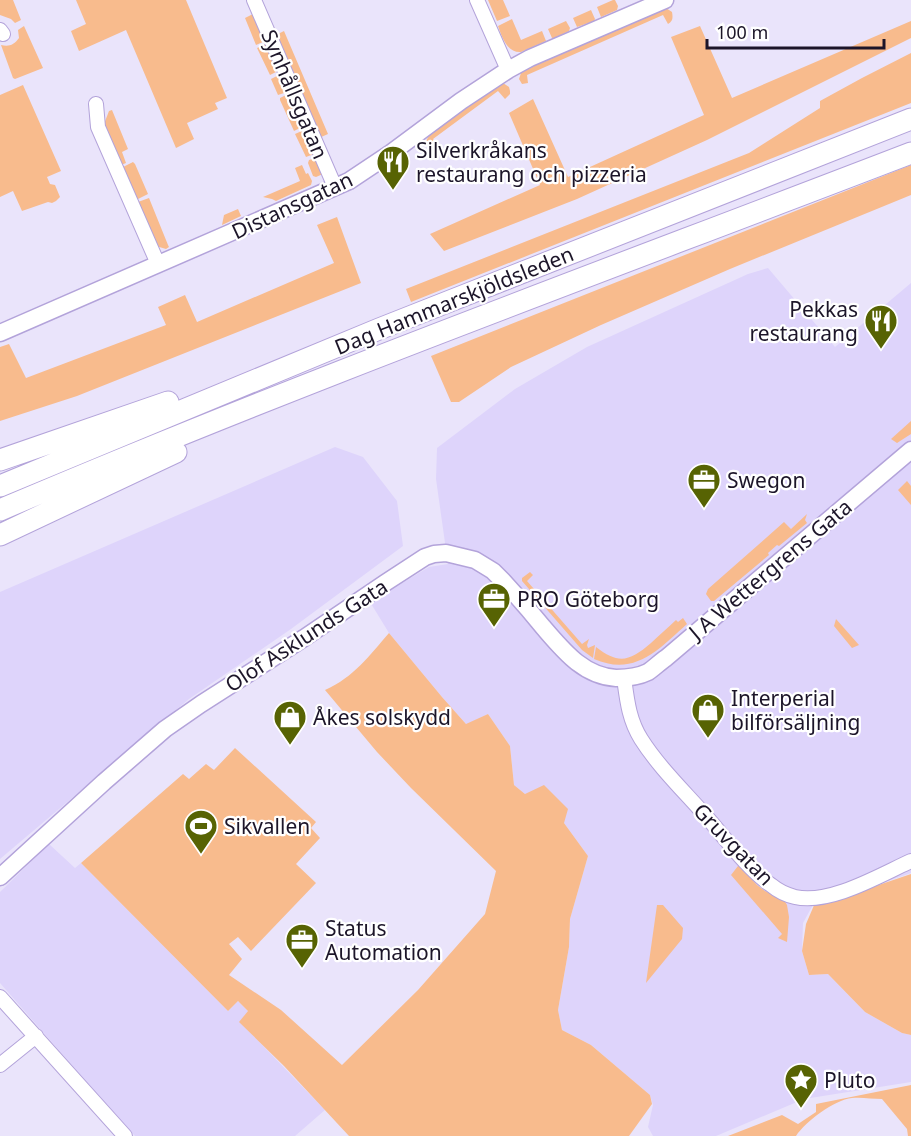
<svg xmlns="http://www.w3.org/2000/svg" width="911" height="1136" font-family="'Noto Sans',sans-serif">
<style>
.built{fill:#ded4fb}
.green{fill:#f8bb8d}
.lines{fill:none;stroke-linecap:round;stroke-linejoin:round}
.minor-casing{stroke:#b3a3da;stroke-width:16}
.tertiary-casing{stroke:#b3a3da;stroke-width:19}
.primary-casing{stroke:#b3a3da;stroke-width:23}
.minor{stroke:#fff;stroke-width:14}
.tertiary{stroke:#fff;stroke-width:16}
.primary{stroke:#fff;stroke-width:21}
.labels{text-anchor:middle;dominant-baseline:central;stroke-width:4.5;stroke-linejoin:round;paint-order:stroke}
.street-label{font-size:21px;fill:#1c1529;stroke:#fff}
.poi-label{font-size:21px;fill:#1c1529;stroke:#fff;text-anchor:start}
</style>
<rect width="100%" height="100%" fill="#eae4fb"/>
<path class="built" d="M768,268L835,347L911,283V873L860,891L815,901L803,923L802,951L809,975L828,974L865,1012L902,1033L911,1035V1082L804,1099L716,1136H653L648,1127L653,1105L650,1095L591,1045L562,1030L558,1010L569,947L570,919L588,856L564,823L525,794L514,785L510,746L488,714L467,725L442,697L389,633L370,602L429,567L448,564L436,479L437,448L515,389L587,347L748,274Z
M335,447L363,457L397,501L403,546L291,629L189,699L0,859V592Z
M49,844L75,868L81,863L228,1011L238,1001L248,1011L240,1022L325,1110L295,1136H135L105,1103L0,983V892Z"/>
<path class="green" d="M0,0H13L21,20L15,23L11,19L0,15Z
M76,0H186L227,98L215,103L218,109L187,123L194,139L176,148L126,30L79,51L71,31L86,24Z
M488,0H503L510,16L497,21Z
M613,0H615L618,6L617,10L601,17L597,7Z
M666,8L672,12C673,18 673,21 668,24L663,15L527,75L528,83L522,84L519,79L521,73L534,66L656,10Z
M591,10L595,19L594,21L577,27L573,18Z
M253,14L265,41L256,45L245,18Z
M512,19L521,40L542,31L546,41L521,52C507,53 502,37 498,26Z
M566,21L570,28L569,31L555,38H552L548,29Z
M911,21V38L707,140L577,199L444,251L430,234L540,185L509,113L533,99L568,177L704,115L671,37L700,26L732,98Z
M24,26L43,68L15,79L13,78L1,45C9,47 14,45 19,38L18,30Z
M284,31L328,134L319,138L276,35Z
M266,44L278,71L270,75L257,48Z
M911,53V103L411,302L406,289L749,153L820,108V101L862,78Z
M279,75L287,92L278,95L271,79Z
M503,83L509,87L510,91V94L505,99L498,91L433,139L438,147L433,148L429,147L426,141L431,132L498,85Z
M23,85L61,171L47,177L50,184L55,185L60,197L56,201L52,203L48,202L22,211L13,191L0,197V95Z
M286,95H289L302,127L294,131L280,100V98Z
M112,110L128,149L122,152L126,163L121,165L104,124L109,111Z
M304,130L314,154L306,157L295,134Z
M315,158L323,174L316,177L313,176L308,163L309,160Z
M133,162L135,164L148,194L136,200L123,167Z
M302,165L306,174L308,173L312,181L311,185L276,201L272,199L263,197L300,181L295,168Z
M911,165V195L730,269L601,325L511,367L459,402H451L431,356Z
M149,198L168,245L169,247L166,249L156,246L138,202Z
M238,209L241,216L222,225L224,215Z
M337,217L361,283L77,396L0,421V347L9,344L26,378L166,325L158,307L185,295L197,322L334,263L317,225Z
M911,421V434L897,443L891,439Z
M907,481L911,486V505L898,490Z
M807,514L805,520L807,523L779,546L777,545L768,553L769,555L714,601H711L706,594L708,589L784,522L791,529Z
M530,572L533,575L527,581L582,644L589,639L587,645L588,648L595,645L593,658L582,650L522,581V578Z
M683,618L687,624C659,649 635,677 594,659L596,647C619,665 630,661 651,643C659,635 668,628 676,620L678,622Z
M836,619L859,645L852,648L834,626Z
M389,633L442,697L466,724L488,714L510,746L514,785L525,794L544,785L568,809L564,823L588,856L570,919L569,947L558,1010L562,1030L591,1045L650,1095L652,1104L629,1136H349L284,1066L239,1022L248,1011L238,1001L228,1011L81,863L183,774L189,779L206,764L214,770L235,748L316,822L311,828L320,838L296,864L316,883L251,951L238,937L229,944L242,959L229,975L281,1010L342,1065L418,990L485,914L496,871L411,788L377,752L325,690C354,677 369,656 389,633Z
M738,866H740L757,885L765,891L784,900L787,905L789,917L787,942L778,938L782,934L731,875Z
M911,874V1035L902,1033L865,1012L828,974L809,975L802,951L806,924L815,903L861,891Z
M657,905H663L683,928L682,939L646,983Z
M911,1085V1136H908L907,1129L882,1099C872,1099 862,1097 852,1098C834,1100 806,1121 796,1136H728L782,1115L798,1124L816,1112V1104Z"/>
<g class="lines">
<g class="minor-casing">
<path id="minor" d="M254,0L335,187
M477,0L508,70
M0,30L3,34
M96,104L98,127L158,264
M624,678C627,700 629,720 641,739C660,769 688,795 711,822C728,842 750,871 771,885C777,890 787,895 795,897C830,905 880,875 911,861
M0,997L125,1136
M0,1065L36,1036"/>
</g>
<g class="tertiary-casing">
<path id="tertiary" d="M0,333L349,181L391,153L461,101L508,70L530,58L665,0
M0,877L104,782L165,729L201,704L304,638L385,583L425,557L434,554L446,553L475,560L493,571L503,581C517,596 530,611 543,627C563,650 583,676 616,678C627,678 638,677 648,672C654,668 660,662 666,658L911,450"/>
</g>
<g class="primary-casing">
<path id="primary" d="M0,460L168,402
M0,486L379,329L911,119
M0,510C300,382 607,270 911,153
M0,535L176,452"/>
</g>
<use href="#minor" class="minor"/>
<use href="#tertiary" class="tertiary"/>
<use href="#primary" class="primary"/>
</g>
<defs>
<g id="restaurant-pin" transform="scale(1.725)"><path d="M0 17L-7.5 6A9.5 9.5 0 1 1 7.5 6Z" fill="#576303" stroke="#fff"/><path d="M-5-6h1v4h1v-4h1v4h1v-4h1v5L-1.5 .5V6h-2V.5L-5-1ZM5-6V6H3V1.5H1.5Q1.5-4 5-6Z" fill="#fff"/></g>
<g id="office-pin" transform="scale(1.725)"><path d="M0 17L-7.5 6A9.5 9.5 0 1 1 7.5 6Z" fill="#576303" stroke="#fff"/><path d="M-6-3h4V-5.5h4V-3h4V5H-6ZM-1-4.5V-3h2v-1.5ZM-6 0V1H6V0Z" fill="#fff"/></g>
<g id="shop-pin" transform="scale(1.725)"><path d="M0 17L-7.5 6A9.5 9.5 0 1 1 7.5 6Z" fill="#576303" stroke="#fff"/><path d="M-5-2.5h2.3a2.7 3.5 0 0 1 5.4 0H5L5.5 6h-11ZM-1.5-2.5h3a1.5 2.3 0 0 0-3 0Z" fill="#fff"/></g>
<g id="stadium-pin" transform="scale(1.725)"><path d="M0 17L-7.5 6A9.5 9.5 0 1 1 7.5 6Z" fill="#576303" stroke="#fff"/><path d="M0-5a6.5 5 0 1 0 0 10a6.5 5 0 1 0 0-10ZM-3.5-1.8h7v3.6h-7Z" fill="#fff"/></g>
<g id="sight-pin" transform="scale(1.725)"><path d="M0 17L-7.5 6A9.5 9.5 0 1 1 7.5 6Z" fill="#576303" stroke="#fff"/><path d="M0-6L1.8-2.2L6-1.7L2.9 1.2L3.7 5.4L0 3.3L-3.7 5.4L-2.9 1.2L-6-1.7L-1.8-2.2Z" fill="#fff"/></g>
</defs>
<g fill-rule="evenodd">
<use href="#restaurant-pin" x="393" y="162"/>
<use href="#restaurant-pin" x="881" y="321"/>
<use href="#office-pin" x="704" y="480"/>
<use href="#office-pin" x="494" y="599"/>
<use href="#shop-pin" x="708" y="710"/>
<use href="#shop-pin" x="290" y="717"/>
<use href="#stadium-pin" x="201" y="826"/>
<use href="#office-pin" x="302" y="940"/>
<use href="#sight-pin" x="801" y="1080"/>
</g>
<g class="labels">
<g class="street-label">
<text transform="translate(295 94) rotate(67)">Synhållsgatan</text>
<text transform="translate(292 205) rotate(-25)">Distansgatan</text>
<text transform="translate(454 300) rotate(-22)">Dag Hammarskjöldsleden</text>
<text transform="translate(770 569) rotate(-40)">J A Wettergrens Gata</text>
<text transform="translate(306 635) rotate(-33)">Olof Asklunds Gata</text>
<text transform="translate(734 844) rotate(46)">Gruvgatan</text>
</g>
<g class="poi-label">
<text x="416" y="150">Silverkråkans<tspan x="416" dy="24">restaurang och pizzeria</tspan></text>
<text x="858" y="309" text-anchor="end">Pekkas<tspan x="858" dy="24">restaurang</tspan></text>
<text x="727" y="480">Swegon</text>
<text x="517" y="599">PRO Göteborg</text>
<text x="731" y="698">Interperial<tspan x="731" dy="24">bilförsäljning</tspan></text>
<text x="313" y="717">Åkes solskydd</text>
<text x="224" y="826">Sikvallen</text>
<text x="325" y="928">Status<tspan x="325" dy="24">Automation</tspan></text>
<text x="824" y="1080">Pluto</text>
</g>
</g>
<path d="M707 39v9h177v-9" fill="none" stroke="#1c1529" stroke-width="3"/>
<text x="716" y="39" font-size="18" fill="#1c1529" stroke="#ffffff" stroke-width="4.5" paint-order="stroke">100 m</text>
</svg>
